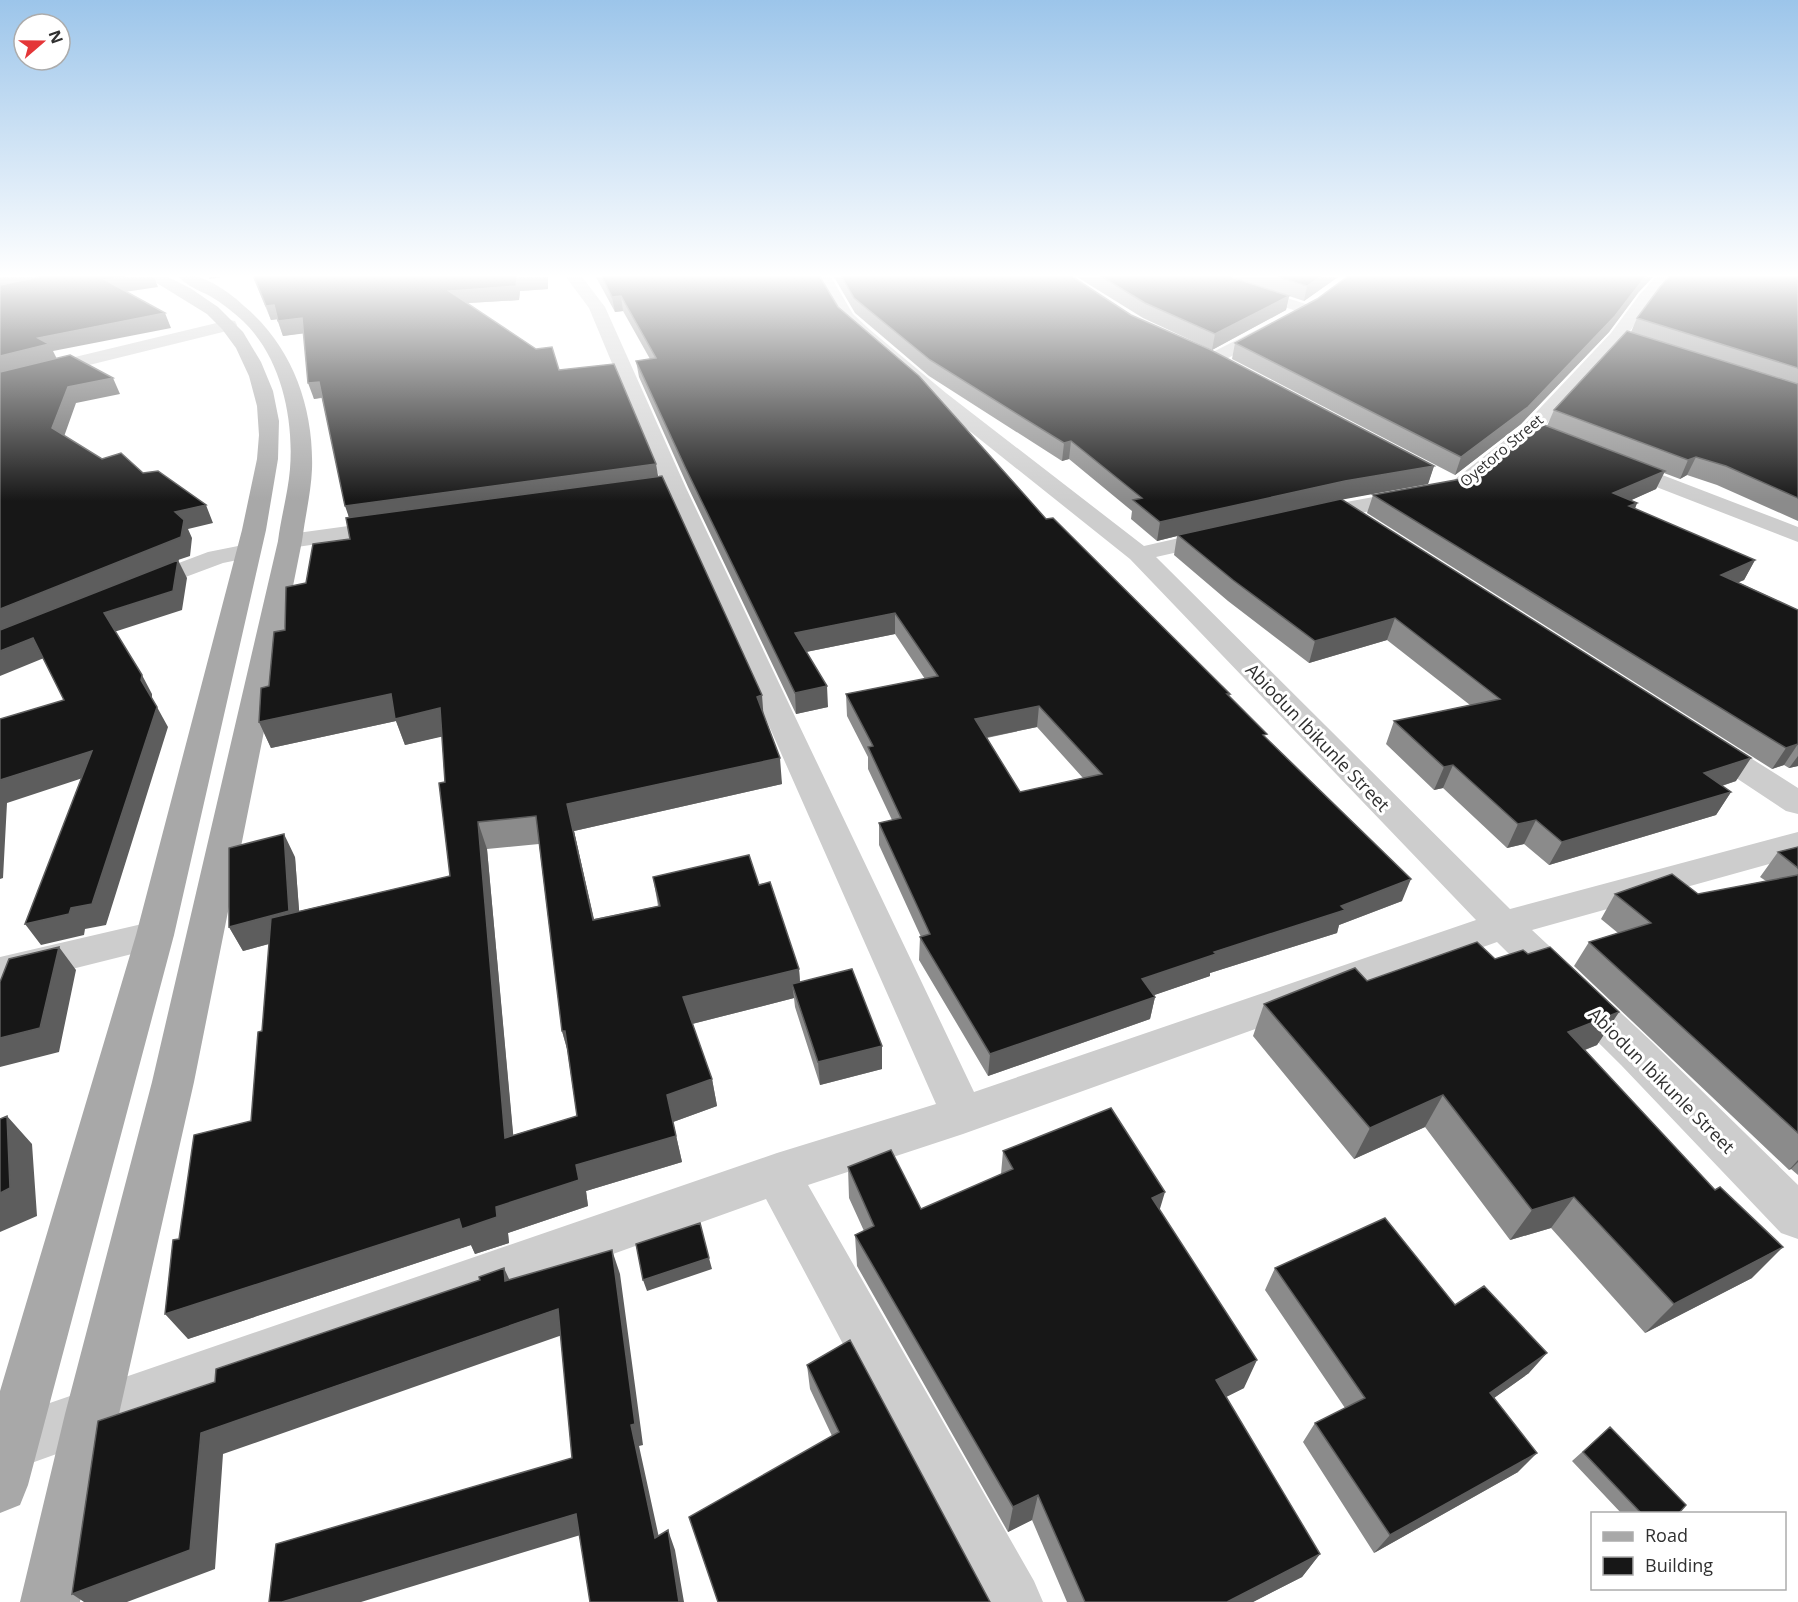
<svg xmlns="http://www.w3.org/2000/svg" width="1798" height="1602" font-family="'Open Sans',sans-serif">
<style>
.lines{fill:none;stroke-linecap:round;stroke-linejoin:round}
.street{fill:#cdcdcd;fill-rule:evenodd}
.primary{fill:#a8a8a8;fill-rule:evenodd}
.wall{fill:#8b8b8b;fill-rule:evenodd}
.shaded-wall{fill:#5d5d5d}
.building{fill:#171717;stroke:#5d5d5d;stroke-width:1.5;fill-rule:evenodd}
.labels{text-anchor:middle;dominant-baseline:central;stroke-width:6;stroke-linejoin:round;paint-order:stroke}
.far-street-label{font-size:15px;fill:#303030;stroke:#fff}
.street-label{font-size:18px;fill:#303030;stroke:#fff}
</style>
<rect width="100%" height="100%" fill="#fff"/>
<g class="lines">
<path class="street" d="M566,277H582L605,307L686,488L974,1092L1476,920L1130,559L932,401L857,337L840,321L815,277H831L853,314L869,329L946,393L1144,546L1219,529L1227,531L1231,536L1227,541L1156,557L1510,909L1798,832V856L1532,930L1651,1041L1798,1185V1239L1781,1233L1621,1065L1497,942L963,1134L808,1185L1034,1581L1043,1602H980L766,1199L12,1470L0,1465V1421L12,1416L777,1153L936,1104L664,488L589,308Z
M1197,277H1221L1312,306L1314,309L1312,312H1300L1200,280Z
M1656,277H1673L1652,300L1623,341L1537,434L1465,493L1308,523L1300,521L1296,516L1300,511L1308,509L1450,483L1523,426L1611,333L1640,294Z
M229,320L235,321L237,325L235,329L0,387V375Z
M1272,322L1278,323L1280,327L1278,331L1219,363H1207L1204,359L1207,355Z
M1618,458L1798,527V542L1610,469L1607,464L1610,459Z
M392,520L400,522L404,527L400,532L290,548L281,546L278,541L281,536L290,534Z
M248,544L257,546L260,551L257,556L223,563L140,594L131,591L127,586L131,581L208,552Z
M1708,735L1719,738L1798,788V814L1786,811L1697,752L1692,745L1697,738Z
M155,921L168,925L174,935L168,945L0,987V957Z"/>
<path class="primary" d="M147,277H168L190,288L218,307L243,332L261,362L273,391L279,421L278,459L266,530L174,935L28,1485L20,1505L0,1513V1391L136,935L242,530L257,459L259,435L257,406L249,376L236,348L222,329L207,314Z
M179,277C185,277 192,276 198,277C213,281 233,295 244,306C292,346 314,407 312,469C311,493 305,517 302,541L194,1082L119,1414L80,1602H20L65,1414L152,1082L278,541C281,517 288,493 290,469C294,418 281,357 243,321C233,312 222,303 210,296C200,291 187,286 179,277Z"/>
</g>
<path class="wall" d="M253,277H548V289L520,291L519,300L468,303L559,370L658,476L764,715L782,784L574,831L594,919L658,906L653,877L759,885L799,969L800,982L882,1069L820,1085L795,1007L794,998L692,1024L712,1079L717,1106L673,1122L682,1162L586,1191L588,1206L508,1233L509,1243L475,1254L471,1245L188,1339L179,1239L251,1121L262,1031L269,944L243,951L229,927L295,857L299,911L450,876L442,736L405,745L396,721L271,748L259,722L285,630L306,583L350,539L349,518L322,398L314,399L303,333L283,336L277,319L271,320ZM539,844L562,1031L567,1049L577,1116L513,1135L487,849Z
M596,277H820L838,307L1046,519L1230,694L1229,697L1266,738L1402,901L1339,925L1337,933L1210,973V976L1154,995L1155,997L1150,1019L988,1076L919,960L920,937H921L879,845V823L892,820L868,769V757L847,716L846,694L925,679L895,634L806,652L828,707L796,714L688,487L639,377L636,361L650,359L623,311L615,312ZM1037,727L1083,778L1020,792L987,738Z
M834,277H1073L1131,315L1434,466L1428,484L1341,499L1736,781L1722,786L1731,792L1716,815L1549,865L1524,844L1507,848L1443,788L1434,790L1386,744L1394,721L1470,705L1387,640L1309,663L1228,601L1174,555L1177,536L1157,541L1131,519L1132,511L1069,459L1062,461L929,376L855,313Z
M1077,277H1338L1304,301L1289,296L1286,310L1212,350L1143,318Z
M1798,277V521L1717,485L1687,475L1680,479L1664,473L1656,489L1631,500L1637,503L1635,509L1755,560L1744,580L1738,582L1798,610V766L1789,768L1784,765L1772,769L1367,513L1373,495L1472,477L1547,426L1554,410L1631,332L1637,318Z
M1638,293L1609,332L1521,424L1455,475L1232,359L1235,343L1317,299Z
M1798,847V1175L1791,1169L1789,1170L1574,966L1589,942L1618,933L1601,919L1615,894H1698L1766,881L1760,877L1778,852Z
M1528,954L1619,1012L1597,1045L1585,1050L1752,1278L1645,1333L1551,1228L1510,1240L1425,1127L1354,1159L1253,1036L1264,1004L1367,981Z
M1003,1151L1160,1210L1244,1388L1226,1397L1320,1554L1302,1577L1253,1602H1067L1032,1520L1008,1532L857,1266L855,1235L864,1231L849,1198L848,1167L921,1209L1001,1174Z
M1275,1268L1455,1305L1529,1373L1494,1398L1518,1472L1374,1553L1303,1442L1315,1423L1345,1408L1265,1290Z
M807,1365L990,1602L832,1436L810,1389Z
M1610,1427L1678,1514H1622L1572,1461Z"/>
<path class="shaded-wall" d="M0,277H45L0,287Z
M125,277H154L158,287L111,294L105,280Z
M209,277H222L209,279Z
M517,277H548V289L520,291L519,300L452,304L449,291Z
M1320,277H1338L1304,301L1307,286Z
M1645,277H1653L1638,293L1609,332L1521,424L1455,475L1461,457Z
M621,296L623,311L615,312L612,297Z
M1289,296L1286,310L1212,350L1215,334Z
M274,305L279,319L271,320L266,306Z
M165,313L171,328L53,351L57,359L0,373V356L38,338Z
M302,318L307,333L283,336L278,321Z
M113,378L120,394L76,403L61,445L52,428L68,387Z
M319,382L324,397L314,399L308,383Z
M1071,441L1069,459L1062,461L1064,443Z
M1696,457L1687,475L1680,479L1688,460Z
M656,464L659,481L351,523L345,506Z
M1434,466L1428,484L1340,500L1178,535L1177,536L1157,541L1160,522L1345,481Z
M1665,471L1656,489L1605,512L1613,493Z
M1637,503L1629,522V506Z
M206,505L213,523L188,529L192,538L190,556L178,560L187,578L182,610L114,632L0,633V609L175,512Z
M1755,560L1744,580L1710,595L1721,575Z
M895,613V634L796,654L795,633Z
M1395,618L1387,640L1309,663L1315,641Z
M33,638L44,658L0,676V651Z
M142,675L152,694V700L141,680Z
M827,686L828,707L796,714L795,693Z
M391,694L440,708L449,735L405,745L396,721L271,748L259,722Z
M762,695L764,722L757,697Z
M1039,706L1037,727L974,740L975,719Z
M157,707L168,727L106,925L85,929L84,935L41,945L25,924L71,908Z
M1798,744L1784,765L1772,769L1786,748Z
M92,751L104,771L7,803L3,878L0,879V780Z
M1798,756V766L1789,768Z
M780,758L782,784L574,831L600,947L593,920L567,804Z
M1751,758L1736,781L1690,796L1704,773Z
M1453,765L1443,788L1434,790L1444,767Z
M1731,792L1716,815L1549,865L1562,842Z
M1536,820L1524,844L1507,848L1518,824Z
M478,822L487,849L516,1165L505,1138Z
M284,834L295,857L301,935L243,951L229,927Z
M1411,879L1402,901L1339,925L1337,933L1210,973V976L1137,1001L1142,979Z
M59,947L76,970L59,1052L0,1067V1038Z
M799,969L801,996L792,984L794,998L688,1025L683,997Z
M1155,997L1150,1019L988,1076L990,1054Z
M1619,1012L1597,1045L1548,1064L1568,1032Z
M562,1031H565L570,1059Z
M882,1046V1069L820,1085L818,1062Z
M712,1079L717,1106L673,1122L682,1162L586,1191L588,1206L508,1233L509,1243L475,1254L471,1245L188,1339L165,1314L496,1207L576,1165L667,1095Z
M1443,1095L1425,1127L1354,1159L1370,1128Z
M7,1116L32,1144L37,1216L0,1232V1193Z
M1798,1160V1162L1791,1169L1789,1170Z
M1165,1192L1156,1222L1152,1198Z
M1574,1197L1551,1228L1510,1240L1532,1210Z
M1783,1247L1752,1278L1645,1333L1674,1304Z
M612,1250L620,1274L643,1445L639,1446L663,1556L655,1538L631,1425Z
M709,1258L712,1269L647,1291L643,1280Z
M504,1268L515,1292L505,1281Z
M558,1309L568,1333L223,1454L215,1569L127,1602H84L72,1594L201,1433Z
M1547,1353L1529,1373L1473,1413L1490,1393Z
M1257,1360L1244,1388L1204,1408L1216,1380Z
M1537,1453L1518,1472L1374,1553L1390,1535Z
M1038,1495L1032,1520L1008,1532L1013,1507Z
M576,1514L587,1533L361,1602H282Z
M668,1530L675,1550L684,1602H679Z
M1320,1554L1302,1577L1253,1602H1227Z"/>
<path class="building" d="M39,277H125L105,280L165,313L38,338L49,344L0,356V285Z
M254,277H517L516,286L449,291L536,349L552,347L559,370L614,364L656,464L345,506L319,382L308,383L302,318L278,321L274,305L266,306Z
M602,277H820L838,307L919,376L1046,519L1053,518L1230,694H1227L1267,734L1263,735L1411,879L1341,906L1345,910L1214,952L1216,954L1142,979L1155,997L990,1054L920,937L930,934L879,823L901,818L868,747L873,746L846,694L938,676L895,613L795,633L827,686L795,693L686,469L636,361L656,358L621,296L612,297ZM1039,706L1102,774L1020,792L975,719Z
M842,277H1073L1131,315L1209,349L1434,466L1345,481L1160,522L1133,500L1142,498L1071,441L1064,443L930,360L854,298Z
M1102,277H1231L1289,296L1215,334L1145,303Z
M1278,277H1320L1307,286Z
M1347,277H1645L1615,316L1528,407L1461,457L1235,343L1317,299Z
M1669,277H1798V368L1637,318L1660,287Z
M1627,331L1798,384V498L1726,466L1696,457L1688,460L1554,410Z
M70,355L113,378L68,387L52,428L102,459L121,453L143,473L158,471L206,505L175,512L184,520L181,537L0,609V372Z
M1539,423L1665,471L1613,493L1637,503L1629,506L1755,560L1721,575L1798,610V744L1786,748L1373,495L1472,477Z
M662,476L762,695L757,697L780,758L567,804L593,920L660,906L653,877L749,855L759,885L770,882L799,969L683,997L712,1079L667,1095L676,1136L576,1165L579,1180L496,1207L497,1217L462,1229L459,1219L165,1314L173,1240L179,1239L194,1135L251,1121L258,1032L262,1031L271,918L450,876L439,783L445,782L440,708L395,719L391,694L259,722L261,688L269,686L274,632L285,630L286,587L306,583L313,544L350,539L346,518ZM536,816L562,1031H565L577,1116L505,1138L478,822Z
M1341,499L1751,758L1704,773L1731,792L1562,842L1536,820L1518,824L1453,765L1444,767L1394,721L1500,699L1395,618L1315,641L1233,580L1178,535Z
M178,560L173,591L104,613L142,675L141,680L157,707L92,904L71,908L69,914L25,924L92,751L0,780V719L64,700L33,638L0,651V630Z
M284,834L289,911L229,927V848Z
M1798,847V868L1778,852Z
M1672,874L1698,894L1798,875V1133L1589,942L1651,923L1615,894Z
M1477,942L1495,959L1523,950L1528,954L1550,947L1619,1012L1568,1032L1715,1190L1720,1187L1783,1247L1674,1304L1574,1197L1532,1210L1443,1095L1370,1128L1264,1004L1355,968L1367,981Z
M59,947L40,1028L0,1038V982L9,959Z
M852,969L882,1046L818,1062L792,984Z
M1111,1108L1165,1192L1152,1198L1257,1360L1216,1380L1320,1554L1227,1602H1085L1038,1495L1013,1507L855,1235L874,1226L848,1167L891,1150L921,1209L1013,1169L1003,1151Z
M7,1116L10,1188L0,1193V1119Z
M1385,1218L1455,1305L1484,1286L1547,1353L1490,1393L1537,1453L1390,1535L1315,1423L1365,1398L1275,1268Z
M700,1223L709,1258L643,1280L636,1244Z
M612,1250L635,1424L631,1425L655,1538L668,1530L679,1602H590L576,1514L282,1602H269L276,1544L572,1458L558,1309L201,1433L190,1550L72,1594L98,1421L215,1382L216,1369L480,1280L479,1277L504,1268L505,1281Z
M850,1340L990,1602H718L689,1517L839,1432L807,1365Z
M1610,1427L1686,1505L1678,1514H1642L1583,1452Z"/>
<linearGradient id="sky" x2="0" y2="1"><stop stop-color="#9cc5ea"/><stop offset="0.55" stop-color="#fff"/><stop offset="1" stop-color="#fff" stop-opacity="0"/></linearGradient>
<rect width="1798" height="501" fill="url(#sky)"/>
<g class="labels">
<g class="far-street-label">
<text transform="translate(1501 450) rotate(-40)">Oyetoro Street</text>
</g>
<g class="street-label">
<text transform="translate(1318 737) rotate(46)">Abiodun Ibikunle Street</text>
<text transform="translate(1662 1080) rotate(45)">Abiodun Ibikunle Street</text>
</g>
</g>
<rect x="1591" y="1512" width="195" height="78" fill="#ffffff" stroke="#acacac" stroke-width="1.5"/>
<rect x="1603" y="1532" width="30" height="9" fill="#a8a8a8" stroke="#acacac" stroke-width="1.5"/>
<text x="1645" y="1542" font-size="18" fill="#303030">Road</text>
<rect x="1603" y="1557" width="30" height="18" fill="#171717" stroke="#acacac" stroke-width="1.5"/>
<text x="1645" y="1572" font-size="18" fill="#303030">Building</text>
<g transform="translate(42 42) rotate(70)"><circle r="28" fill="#ffffff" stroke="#acacac" stroke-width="1.5"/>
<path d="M0-4.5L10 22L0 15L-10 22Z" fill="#e43638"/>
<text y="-9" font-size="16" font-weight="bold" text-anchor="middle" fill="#303030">N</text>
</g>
</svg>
